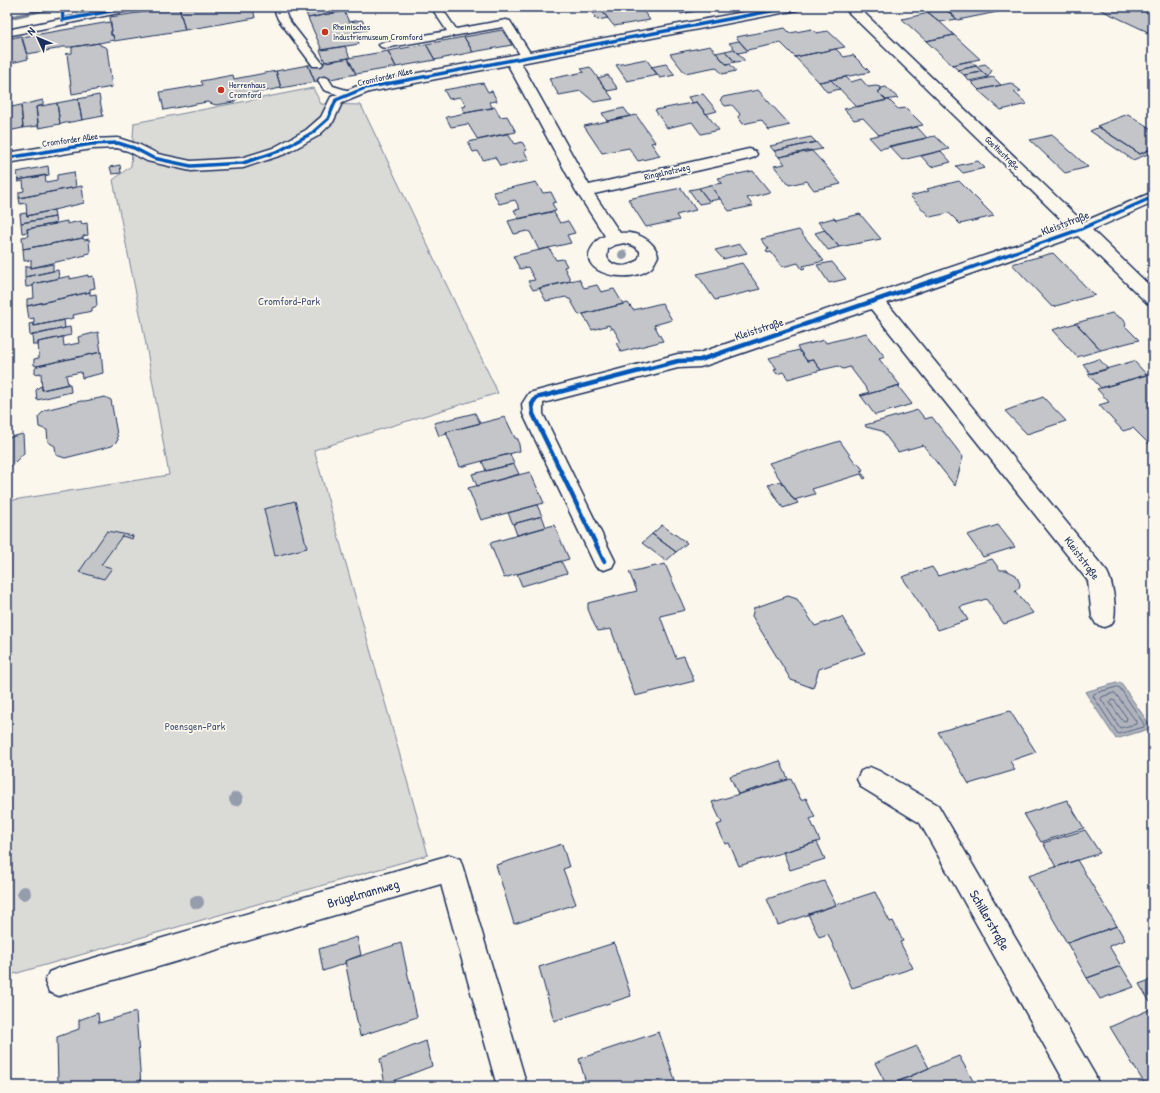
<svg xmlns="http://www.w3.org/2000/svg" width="1160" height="1093" font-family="'Patrick Hand',sans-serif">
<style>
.green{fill:#dadad7;stroke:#7a849a}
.water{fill:#afb3bb;stroke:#747e96}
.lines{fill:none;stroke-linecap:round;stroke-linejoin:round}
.shore{stroke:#566483;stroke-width:1}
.stream{fill:#747e96;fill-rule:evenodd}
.building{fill:#c3c5c9;stroke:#1b2f5e}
.service-casing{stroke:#1b2f5e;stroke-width:3}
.minor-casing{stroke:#1b2f5e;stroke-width:3}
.service{fill:#fbf7ec;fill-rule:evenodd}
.minor{fill:#fbf7ec;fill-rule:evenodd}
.cycleway-far1-casing{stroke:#fbf7ec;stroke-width:5.5}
.cycleway-casing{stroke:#fbf7ec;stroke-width:7}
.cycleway-far1{stroke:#0057b8;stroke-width:3.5}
.cycleway{stroke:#0057b8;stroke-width:4.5}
.tree{fill:#959cab}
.poi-dot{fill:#c8321e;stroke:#fbf7ec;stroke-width:1.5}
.labels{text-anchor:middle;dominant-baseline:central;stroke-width:3.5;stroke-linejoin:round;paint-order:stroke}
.far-poi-label{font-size:9px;fill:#1b2f5e;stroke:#fbf7ec;text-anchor:start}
.far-street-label{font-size:9px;fill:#1b2f5e;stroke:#fbf7ec}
.street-label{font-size:11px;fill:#1b2f5e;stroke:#fbf7ec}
.park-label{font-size:11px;fill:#415176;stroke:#fbf7ec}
.near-street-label{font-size:13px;fill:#1b2f5e;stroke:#fbf7ec}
</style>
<rect width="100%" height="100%" fill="#fbf7ec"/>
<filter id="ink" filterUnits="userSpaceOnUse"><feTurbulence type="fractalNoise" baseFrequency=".025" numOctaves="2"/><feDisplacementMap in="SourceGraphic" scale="8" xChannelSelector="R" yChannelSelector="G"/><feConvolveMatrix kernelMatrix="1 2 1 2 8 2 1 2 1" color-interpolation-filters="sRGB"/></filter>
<g filter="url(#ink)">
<path class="green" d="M313,88L321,104L361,105L498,393L314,450L428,855L7,976V501L169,475L143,328L113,180L131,166L134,123Z"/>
<path class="water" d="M1120,682L1152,728L1116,739L1085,692Z"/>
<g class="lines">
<path class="shore" d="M1117,687L1120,688L1144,724V727L1118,734L1093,696L1094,694Z
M1115,693L1136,721V724L1120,728L1101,699L1102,697Z
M1112,700L1115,701L1127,718L1126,721L1122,720L1110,703Z"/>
<path class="stream" d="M53,7H65L7,20V16Z"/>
</g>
<path class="building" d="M179,7H251L253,8L255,18L185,30Z
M179,7L185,30L114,41L113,35H111V31H112L110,17Z
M304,7H342L344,11L308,18Z
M618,7H640L650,20L614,26L601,10Z
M676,7H716L681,14Z
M921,7H943L957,19L940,22Z
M943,7H1003L1007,10L958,20Z
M1104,7H1136L1153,16V31L1146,34L1145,33L1148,32L1099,9Z
M344,11L349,22L362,20L367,30L354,32L359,44L322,50L308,18Z
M602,11L608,18L598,20L594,17H595L593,13Z
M929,13L940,22L954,35L926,41L902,19Z
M110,22L112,31H111V35H113L114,40L99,43L72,47H61L57,49L27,54L22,37Z
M785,28L790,33L812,29L816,33L828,31L845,47L795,57L781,43L747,50L736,37Z
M502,30L512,45L473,52L464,37Z
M954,35L980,59L952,65L926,41Z
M21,36L28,59L7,64V39Z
M464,37L473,52L435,60L426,44Z
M739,41L747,50L748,51L738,53L729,43Z
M99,43L100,45L107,48L112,87L72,94L67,54H65L72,53V47Z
M426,44L435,60L396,67L388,51Z
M345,46L350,58L325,62L320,50Z
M710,46L726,64H730L736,71L722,74L716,67L685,73L670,54Z
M734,49L738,53L745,61L735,62L725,51Z
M836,49L844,57L853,55L870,72L819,82L795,57Z
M388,51L396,67L356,74L348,58Z
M725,51L735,62L726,64L716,53Z
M348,58L356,74L315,82L308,65Z
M646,59L658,75L627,81L616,65Z
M970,61L976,66L958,70L952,65Z
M666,64L675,75L660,78L651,67Z
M985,64L992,70L988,77L976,66Z
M308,65L315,82L281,88L276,71Z
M976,66L982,72L964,75L958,70Z
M590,67L613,99L594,102L581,91L559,95L549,79L584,72L581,69Z
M276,71L281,88L240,96L234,102L216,105L207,102L164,110L160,92L203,85L201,81L233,75L234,79Z
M982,72L988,77L969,81L964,75Z
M608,75L618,89L607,91L598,78Z
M846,77L851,82L861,79L868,87L876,86L880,87L881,90L878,92L886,100L857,107L831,80Z
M993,77L1001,85L979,90L971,82Z
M831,80L840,89L827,92L819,82Z
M483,83L488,92L492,91L497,101L489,102L493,108L465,113L462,107L466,106L462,99L460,97L449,99L444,90Z
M1011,83L1021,91L1014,92L1027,104L1001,110L978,90Z
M886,87L898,98L886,100L878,92L881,90V88Z
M758,90L790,125L769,130L761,120L743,124L738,117L740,114L732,105L725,106L720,100L723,97Z
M703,94L717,111L706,114L697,102L692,103L688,97Z
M99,95L103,116L82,120L78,99Z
M78,99L82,120L60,124L57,103Z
M43,100V105L36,107L38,126L23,128L21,105Z
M889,100L898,109L906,108L923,125L879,135L863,118L854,120L844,109Z
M697,102L719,130L701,134L692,122L667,128L655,110Z
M57,103L60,124L39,128L36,107Z
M21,105L23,128L8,131L7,108Z
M495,107L500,117L507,116L516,132L478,140L468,124L451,127L446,117Z
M624,108L630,116L607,121L602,113Z
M1128,114L1153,130V148L1140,154L1097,126Z
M636,115L655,142L651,143L660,156L638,161L629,148L602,153L584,126Z
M917,127L927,138L880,149L869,137Z
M1099,127L1140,154L1151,149L1153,152L1133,160L1090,131Z
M508,133L515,144L522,142L527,150L524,151L529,160L500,166L495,157L483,160L478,151L473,152L468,142Z
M1052,135L1088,167L1065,173L1030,140Z
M935,136L949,149L902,160L889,146Z
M811,137L816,142L774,151L770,146Z
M816,142L822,149L779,157L774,151Z
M811,150L825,165L841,184L814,190L807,181L789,185L774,166L785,164L779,157Z
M941,151L951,162L931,167L921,156Z
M978,161L985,168L963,173L956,166Z
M120,165L121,173L112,174L110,167Z
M48,166L49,175L18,180L17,172Z
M753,171L770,192L747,198L753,206L729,211L710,185L722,183L718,178Z
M74,172L76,187L19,198V192L24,191L23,181L18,182V180L45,175L46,182L57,180V175Z
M959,181L994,216L960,224L949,213L930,217L910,196L929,191L927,189Z
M536,182L543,193L551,192L556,202L552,203L556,211L519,219L514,210L520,209L515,200L499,204L493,192Z
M710,185L720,199L709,201L699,188Z
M82,186L84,203L27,216L26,203L20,204L19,198Z
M681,188L696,210L676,215L679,220L646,227L628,199Z
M699,188L709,201L710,202L699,204L689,190Z
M54,210L55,217L21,223L20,214L26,213L27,216Z
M553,211L560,223L568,221L575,233L567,235L571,243L539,250L530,232L527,231L514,234L508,221Z
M860,214L881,239L839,247L818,222L834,218L836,220Z
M55,217L56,224L27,229L28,232L22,233L21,223Z
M67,221V224L81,221L82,224L87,223L88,235L83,236V238L23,249L22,237L28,236L27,229Z
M799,230L824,261L803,266L805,268L802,269L798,263L782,267L771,252L768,253L766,250L769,249L761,239Z
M825,230L839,247L828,250L815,233Z
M83,238L84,240L89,239L90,253L85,254L86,255L31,268V260L24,261L23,249Z
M740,244L747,253L723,259L715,250Z
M549,248L556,260L563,259L567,266L564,267L571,281L533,290L528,281L535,280L528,267L520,269L513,256Z
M1053,253L1093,294L1095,295L1052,307L1012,264Z
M832,262L846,279L829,283L817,265Z
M742,263L760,289L715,300L697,274Z
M53,264V271L25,277V267L31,266V268Z
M58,270L59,278L33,284V286L26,287L25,277Z
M88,275V277L93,276L95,288L90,289V292L27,306V299L34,298L33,284L70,276V279Z
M579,279L584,288L597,285L601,292L614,289L623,304L579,315L570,299H568L566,297L546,301L539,288Z
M90,292V295L96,294L97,306L92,308V311L73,315L74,318L34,326V318L29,319L27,306Z
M628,303L633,310L662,303L672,320L654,325L663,341L621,352L616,343L621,342L613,328L611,329L609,325L592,330L583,314Z
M1112,313L1124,320L1126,324L1125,326L1139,340L1101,350L1076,323Z
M64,320L65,328L30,336L29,324L34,323V326Z
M1076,323L1101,350L1077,357L1052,330Z
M70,327L71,335L38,342V345H33L32,335Z
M98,332L101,352L37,366L34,365V359L39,358L38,342L63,337L64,346L79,343L78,337Z
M866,333L885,357L879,359L900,385L861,396L860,395L869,392L850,367L843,369L838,366L821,370L813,360L807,361L797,347L824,340L826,343Z
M799,350L807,361L813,360L821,370L788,379L783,372L777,374L774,370L777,369L769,358Z
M101,352L103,373L82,378L81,372L66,375L68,384L42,390L41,373L35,374V369L37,366Z
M1099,359L1108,369L1091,374L1083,364Z
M1134,361L1147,375L1101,388L1088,374Z
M1152,373L1153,375V443L1149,444L1133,428L1123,431L1099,405L1109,402L1097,389Z
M70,384L71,392L37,400L36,390L39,387L42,386V390Z
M900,385L898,386L912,404L875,415L861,396Z
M105,397L111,400L118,440L112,446L93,451L65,458L56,455L55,446L48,442L47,430L39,427L38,417L45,410L81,401H85Z
M1043,397L1066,421L1027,434L1005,411Z
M918,410L925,419L932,417L963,457L955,486L923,445L898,452L882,431L866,427L865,425Z
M475,413L480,423L446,432L447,434L439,436L434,423Z
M505,417L515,438L518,439L520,451L460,467L446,432Z
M23,434L24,453L11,466L7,467V438Z
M840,441L856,464L858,463L863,470L860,471L866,478L864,479L861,474L812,489L815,494L794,500L769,463Z
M510,454L514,464L486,471L482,461Z
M514,464L519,474L477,486L472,474Z
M530,472L544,503L481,520L468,488Z
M781,481L794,500H796L798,503L783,508L768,485Z
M295,501L307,548L275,556L264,509Z
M537,505L542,516L513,524L508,513Z
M542,516L546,527L517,535L513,524Z
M554,525L569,559L504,578L490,543Z
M662,525L687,543L676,552L652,534Z
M998,525L1015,547L983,557L967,535Z
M107,531L133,536L132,539L122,536L101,565L112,568L104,579L79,572Z
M652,534L676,552L666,561L642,543Z
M992,559L1000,570H1006L1016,575L1020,584L1019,588L1015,591L1033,613L1004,624L986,599L960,607L968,620L938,630L902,577L932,567L938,576Z
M561,561L567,573L522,586L517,574Z
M665,564L685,610L660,616L676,658L684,656L694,681L635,696L611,629L598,631L594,624L588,609V603L637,591L629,572Z
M788,596L797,599L815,626L842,617L865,653L819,669L813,688L791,680L752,616L754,608Z
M1010,711L1036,752L1010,761L1015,770L969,784L938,732Z
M780,761L788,779L738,794L730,776Z
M791,779L801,800L806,798L815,817L810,819L820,841L739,866L729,843L725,844L717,825L722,823L712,802Z
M1067,800L1084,828L1041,842L1024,814Z
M1085,830L1100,853L1056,867L1043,843Z
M817,842L825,859L790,870L783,852Z
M562,844L569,867L563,869L576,904L514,924L496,865Z
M1077,860L1117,926L1067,943L1028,876Z
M824,881L836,905L778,925L767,899Z
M875,892L890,922L893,921L903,941L900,942L913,968L852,988L828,934L819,937L808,914Z
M1117,926L1125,940L1109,946L1121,966L1087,978L1067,943Z
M357,937L361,955L345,961L346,963L323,971L319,949Z
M401,943L417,1017L360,1036L345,961Z
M614,943L631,996L554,1021L539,967Z
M1121,966L1134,987L1100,999L1087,978Z
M1153,979V1001L1150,1002L1139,984Z
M1153,1008V1086H1146L1110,1027Z
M136,1012L141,1086H58L57,1037L79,1029V1020L98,1013L99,1023Z
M659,1032L677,1086H587L579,1059Z
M426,1041L432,1066L385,1084L380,1059Z
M917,1046L929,1068L887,1086L875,1063Z
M959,1056L976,1086H889L929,1068Z"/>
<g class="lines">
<g class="service-casing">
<path id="service" d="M117,7H138L133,10L7,36V30Z
M273,7H283L288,19L323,64L321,66H313L278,19Z
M431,7H441L456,29L506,20L510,21L532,56L530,58H522L503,27L385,48L381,47L379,45L381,43L447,31Z
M324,77L328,78L333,86L353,92L355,94L353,96L349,98L324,90L318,80L320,78Z"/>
</g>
<g class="minor-casing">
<path id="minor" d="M770,7H799L797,10L792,11L521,63L589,185L749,149L755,151L757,154L755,157L749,159L594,194L620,233C636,231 655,240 658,256C656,260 654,264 652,267C633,286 573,274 593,246C596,241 599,238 605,236L576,191L508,65L369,92L342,103L333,122L318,136L285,154L243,168L191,171L147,161L128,151L117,148L92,149L7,163V153L92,139L118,138L140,145L158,154L191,161L241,158L273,148L306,130L321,117L331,97L365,83ZM624,243L634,246L640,251C642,268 612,271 607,257L608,249L615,245Z
M843,7H858L1083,222L1153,192V203L1092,230L1153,289V305L1147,303L1078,236L887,303L1107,572C1113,583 1118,613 1112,624L1104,627L1096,624L1092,617L1088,581L871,309L707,365L700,367L678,368L543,403V414L615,561L612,567L604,570L596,567L593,561L523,414L522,404L529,393L678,354L699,353L1069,227Z
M870,767L879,771L938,805L1095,1075L1099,1086H1067L920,823L861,787L857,779L861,771Z
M450,855L460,859L463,868L527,1086H497L441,884L59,996L49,992L45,982L49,972L59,968Z"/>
</g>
<use href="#service" class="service"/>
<use href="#minor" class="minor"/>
<g class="cycleway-far1-casing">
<path id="cycleway-far1" d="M62,7L63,20L133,7
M7,158L92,144L118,143L134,148L153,158L191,166L243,163L279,151L312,133L328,119L336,100L365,88L792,7
M953,274L1081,229L1153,197"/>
</g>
<g class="cycleway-casing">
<path id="cycleway" d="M604,561L533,414L532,404L536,398L678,361L700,360L956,273"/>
</g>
<use href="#cycleway-far1" class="cycleway-far1"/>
<use href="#cycleway" class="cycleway"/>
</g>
<g class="tree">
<circle cx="623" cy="255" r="5"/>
<circle cx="236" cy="799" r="7"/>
<circle cx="24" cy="893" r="7"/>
<circle cx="197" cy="902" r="7"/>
</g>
</g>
<g class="poi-dot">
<circle cx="325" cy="32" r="4"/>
<circle cx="221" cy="90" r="4"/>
</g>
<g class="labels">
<g class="far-poi-label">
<text x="333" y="27">Rheinisches<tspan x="333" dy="10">Industriemuseum Cromford</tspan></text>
<text x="229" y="85">Herrenhaus<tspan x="229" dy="10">Cromford</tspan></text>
</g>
<g class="far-street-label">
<text transform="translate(385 77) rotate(-13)">Cromforder Allee</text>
<text transform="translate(70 140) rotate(-8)">Cromforder Allee</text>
<text transform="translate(1002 153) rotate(44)">Goethestraße</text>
<text transform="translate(667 172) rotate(-13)">Ringelnatzweg</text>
</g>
<g class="street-label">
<text transform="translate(1065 223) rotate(-21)">Kleiststraße</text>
<text transform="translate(759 329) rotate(-18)">Kleiststraße</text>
<text transform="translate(1082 558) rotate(53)">Kleiststraße</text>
</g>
<g class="park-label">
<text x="289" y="301">Cromford-Park</text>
<text x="195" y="726">Poensgen-Park</text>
</g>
<g class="near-street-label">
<text transform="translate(363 893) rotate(-16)">Brügelmannweg</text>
<text transform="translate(990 920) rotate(60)">Schillerstraße</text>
</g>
</g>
<rect width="1160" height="1093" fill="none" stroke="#fbf7ec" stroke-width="24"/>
<rect x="12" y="12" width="1136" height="1069" fill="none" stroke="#1b2f5e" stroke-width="1.5" filter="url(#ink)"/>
<g transform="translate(38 38) rotate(314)" stroke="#fbf7ec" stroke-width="3" paint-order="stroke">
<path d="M0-3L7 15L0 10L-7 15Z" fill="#1b2f5e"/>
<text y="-6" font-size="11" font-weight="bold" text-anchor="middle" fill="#1b2f5e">N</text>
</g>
</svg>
